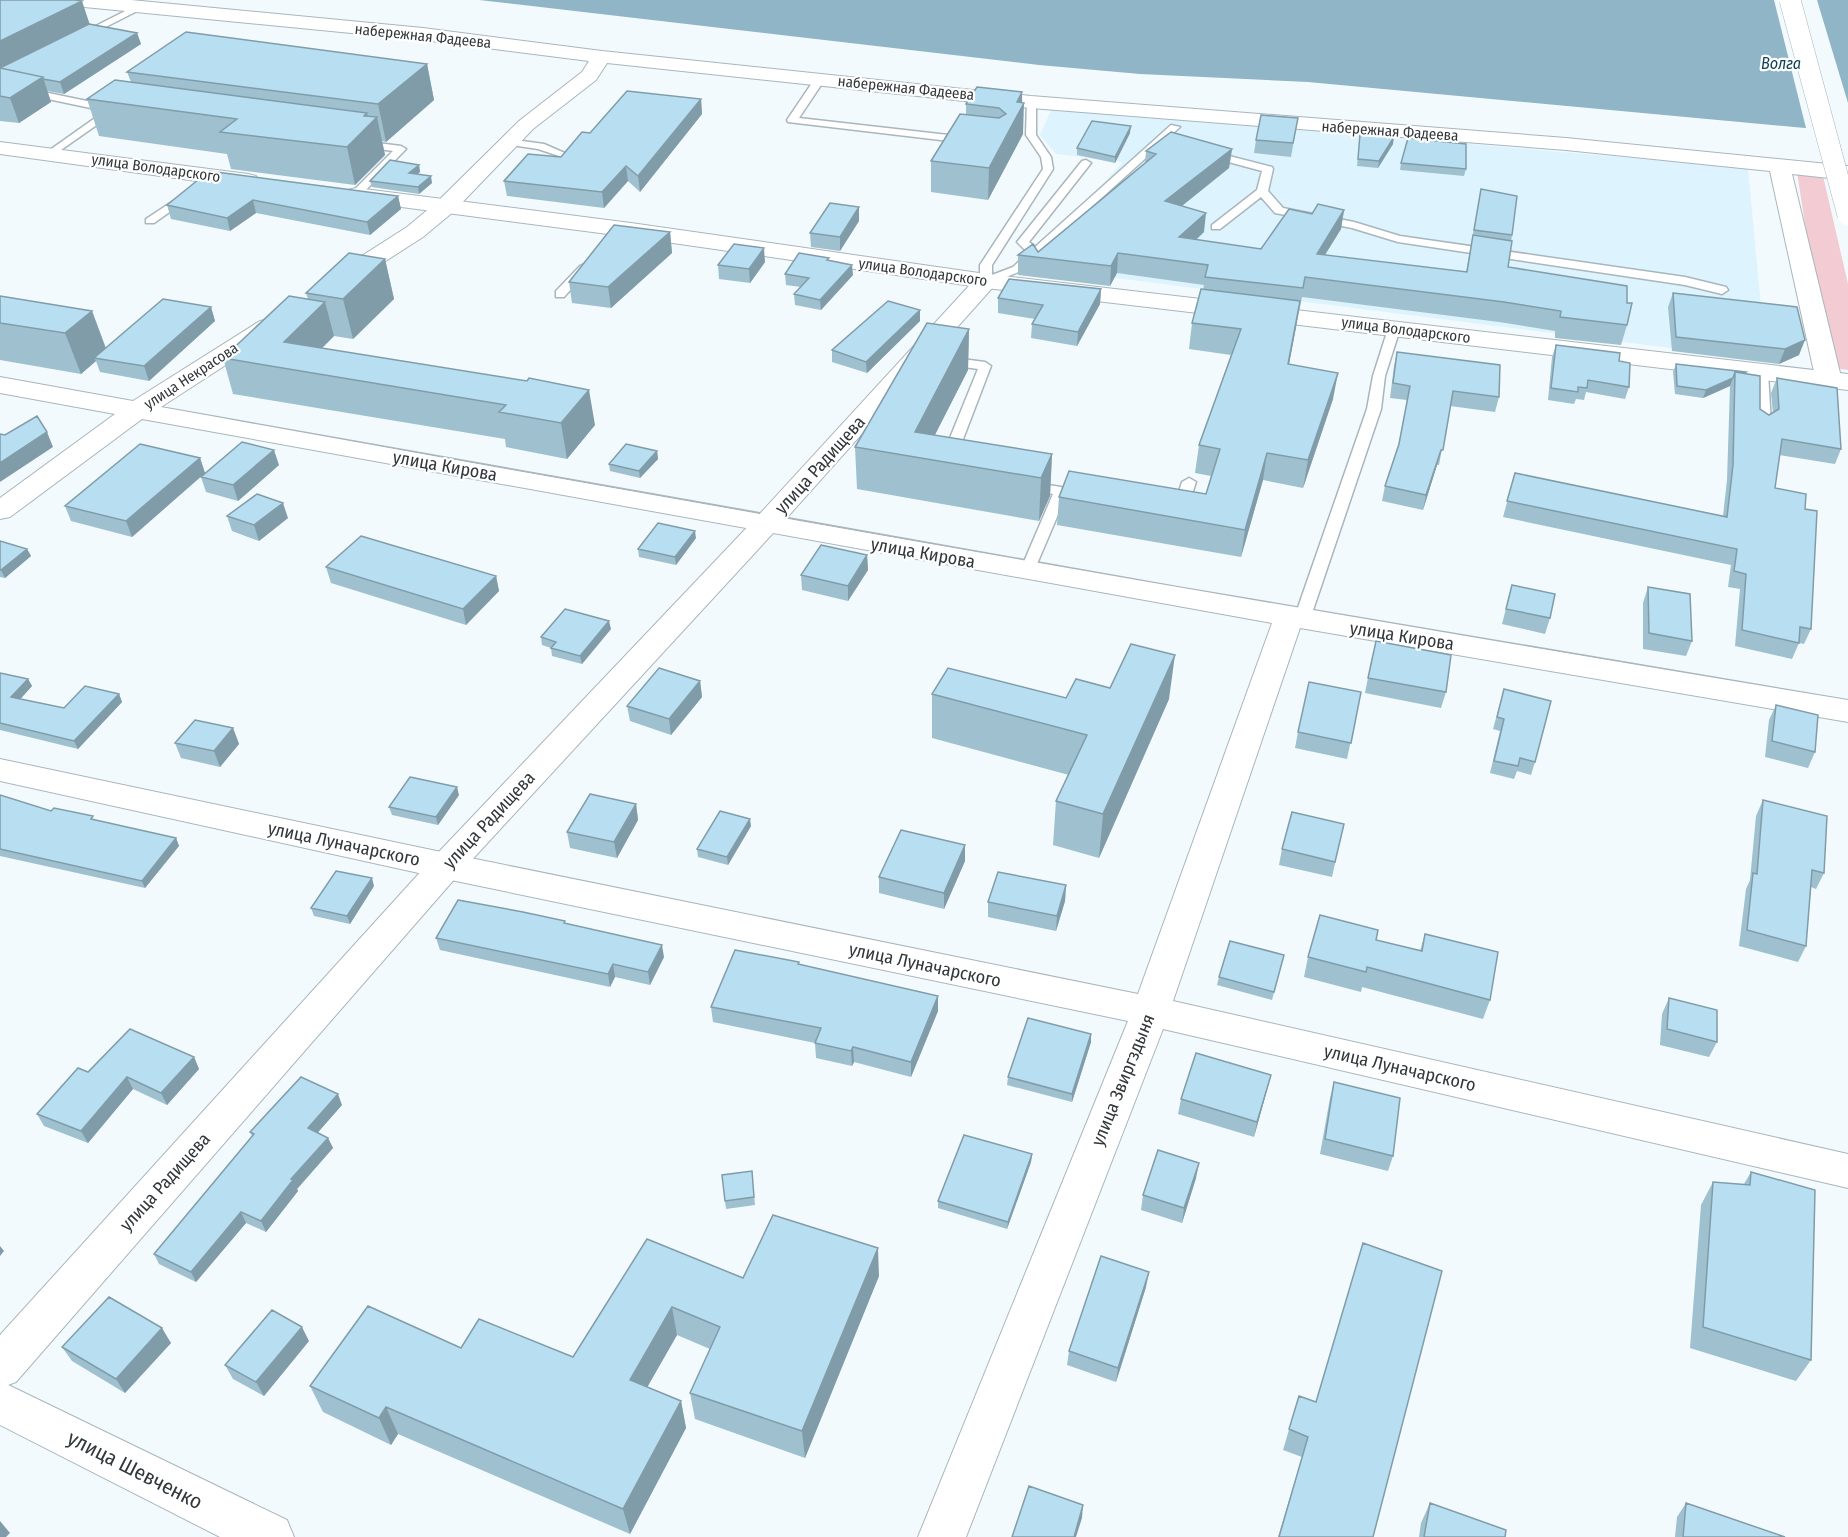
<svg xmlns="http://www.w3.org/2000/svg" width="1848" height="1537" font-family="'Fira Sans Condensed',sans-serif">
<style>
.built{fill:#ddf4fe}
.green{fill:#f3cbd2}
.water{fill:#90b5c6}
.pier{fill:#f2fafe}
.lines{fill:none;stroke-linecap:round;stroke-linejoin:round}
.service-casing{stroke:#a9b6bc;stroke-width:3}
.minor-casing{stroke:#a9b6bc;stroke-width:2}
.tertiary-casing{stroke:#a9b6bc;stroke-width:2}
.secondary-casing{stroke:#a9b6bc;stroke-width:2}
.service{fill:#fff;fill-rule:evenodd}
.minor{fill:#fff;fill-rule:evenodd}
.tertiary{fill:#fff;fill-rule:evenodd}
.secondary{fill:#fff;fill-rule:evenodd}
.secondary-bridge-casing{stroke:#a9b6bc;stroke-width:22;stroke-linecap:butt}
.secondary-bridge{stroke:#fff;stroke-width:21}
.wall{fill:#9ec0cf}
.shaded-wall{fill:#819ca9}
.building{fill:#b8dff1;stroke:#819ca9;stroke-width:1.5}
.labels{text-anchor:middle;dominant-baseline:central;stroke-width:4.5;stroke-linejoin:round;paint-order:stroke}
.far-street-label{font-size:15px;fill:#32373a;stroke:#fff}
.far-water-label{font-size:16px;font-style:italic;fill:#0f4356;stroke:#fff}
.street-label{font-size:18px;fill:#32373a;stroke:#fff}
.near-street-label{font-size:21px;fill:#32373a;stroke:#fff}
</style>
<rect width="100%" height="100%" fill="#f2fafe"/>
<path class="built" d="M1052,108L1748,168L1766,360L1028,267L1123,162L1056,154L1040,135Z"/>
<path class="green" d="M1797,173L1823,176L1848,284V370L1828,367Z"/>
<path class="water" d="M479,0H1848V132L1308,82L1140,74L1039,65Z"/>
<path class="pier" d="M1774,0H1817L1848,103V135L1807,132Z"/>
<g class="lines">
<g class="service-casing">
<path id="service" d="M137,5L145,7L84,38L76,36Z
M820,76L825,79L799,118L966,137L971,140L966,143L788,122L787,120L816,77Z
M0,83L111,106L118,110L51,157L46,154L47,152L105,111L0,89Z
M1027,100L1036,102V135L1051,157L1053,169L992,265V275L1013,267L1028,253L1017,242L1082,161L1086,160L1091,163L1029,242L1035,247L1171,125L1180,127L1021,271L986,285L980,281V265L1043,169L1041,157L1026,135Z
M508,139L544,144L567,154L562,157L538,149L504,144V140Z
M362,141L401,146L406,149L359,197H351V193L393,151L358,146V142Z
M1210,151L1272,167L1273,169L1268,191L1283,208L1354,222L1400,236L1685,277L1726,287L1728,290L1722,294L1685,285L1398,242L1352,228L1275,213L1261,197L1220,229H1212V225L1257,190L1262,171L1206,156V152Z
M187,192L193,195L191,197L154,223H146V219Z
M584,264L588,266V270L564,297H556V291L580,266Z
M1394,325L1400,329L1385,376L1381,409L1310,619L1307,622H1297L1294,619L1367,409L1373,376L1388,329Z
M947,357L985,362L991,366L955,460L948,464L941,460L978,369L943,364L941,361L943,358Z
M1762,369L1768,373L1771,424L1764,428L1757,424L1756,373Z
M1189,478L1196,482L1187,509L1180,513L1170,508L1175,504L1182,482Z
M1029,482L1061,487L1068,491L1034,571L1027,576L1020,571L1053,494L1024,489L1022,486Z"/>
</g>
<g class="minor-casing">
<path id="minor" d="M65,0H131L423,28L602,51L1031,96L1566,138L1848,166V180L1792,174L1842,381L1838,386L1829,389L1820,386L1816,381L1770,171L1566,150L1031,108L607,63L596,80L533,129L453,212L423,237L345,287L337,289L329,287L325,282L329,277L407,227L437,202L519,121L582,72L589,61L423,40L74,6L67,4Z
M269,319L278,321L281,326L278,331L161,407C722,509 1285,607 1848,700V722L1300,628L1173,1001L1848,1154V1188L1163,1029L966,1537H918L1128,1021L446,879L0,781V759L446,853L1138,994L1272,623L142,419L10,517L0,519V498L115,414L0,393V377L133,401L260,321Z
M0,1381L287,1520L294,1537H220L0,1425Z"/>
</g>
<g class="tertiary-casing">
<path id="tertiary" d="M0,142L248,174L256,176L259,181L256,186L248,188L0,154Z
M356,188L631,223L986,274L1848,374V390L986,288L631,237L348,200L345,195L348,190Z"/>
</g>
<g class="secondary-casing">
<path id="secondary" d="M986,274L994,276L998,281L994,286L775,531L458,875L16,1382L0,1388V1335L434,857L755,519L978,276Z"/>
</g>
<use href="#service" class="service"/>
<use href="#minor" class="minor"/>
<use href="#tertiary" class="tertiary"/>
<use href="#secondary" class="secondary"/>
<g class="secondary-bridge-casing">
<path id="secondary-bridge" d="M1790,0L1848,215"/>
</g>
<use href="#secondary-bridge" class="secondary-bridge"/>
</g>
<path class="wall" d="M0,0L90,25L137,33L141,44L64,94L47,91L51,102L19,123L0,121Z
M427,64L434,100L386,142L382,141L385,155L355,185L231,169L227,154L99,136L87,99L131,82L127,72Z
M1022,92L1023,134L988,200L931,192V161L966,115V104Z
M701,99L702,114L640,192L628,181L604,208L507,196L504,181L561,157L590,133Z
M1298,118L1291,157L1254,153L1256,140Z
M1130,133L1115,163L1077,155V148Z
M1360,134L1393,144L1378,168L1357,166Z
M1232,149L1229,168L1182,206L1204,232L1196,240L1261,249L1312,214L1344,210L1341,229L1325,255L1466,272L1481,189L1512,235L1508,267L1627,325L1621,345L1555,338V331L1499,322L1302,297L1289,364L1333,399L1303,488L1263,480L1241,557L1057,525L1059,497L1206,494L1211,476L1195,473L1199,445L1231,355L1189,349L1192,323L1203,290L1204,285L1117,273L1110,286L1018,275V255L1038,252L1145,163L1146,151Z
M1401,163L1466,169L1464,176L1400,170Z
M419,165L420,172L417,174L432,183L419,194L372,187L370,181Z
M209,171L398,196L401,209L370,235L256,213L230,231L171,219L167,205Z
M859,221L840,251L811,247L810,233Z
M670,232L672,253L611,308L572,303L569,282Z
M829,258V260L853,275L821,310L795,305L794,294L801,287L786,285L785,274Z
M385,259L394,299L353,339L334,336L322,348L595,425L567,459L506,447L505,439L233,394L223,358L308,299L306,293Z
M765,262L750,283L719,279L718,265Z
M1101,289L1100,304L1077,346L1031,338L1032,324L1035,319L998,313V298Z
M1673,293L1799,355L1779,364L1672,351L1668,307Z
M0,296L92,311L106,348L211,307L215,321L149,381L100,372L96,361L81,374L0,360Z
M920,310V321L867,373L832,362V350Z
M969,329L968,370L935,435L1052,454L1050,496L1039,521L857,489L855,447Z
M1556,345L1619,361L1629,387L1625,399L1586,392L1584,400L1576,399L1574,404L1548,400L1552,357Z
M1397,352L1499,397L1495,412L1450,406L1439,465H1437L1423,510L1382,501L1385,486L1398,447L1407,400L1390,398L1394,366Z
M1676,364L1746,372L1760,409L1769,415L1773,413L1771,393L1777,378L1841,449L1835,464L1779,455L1775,488L1805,509L1811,629L1804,644L1799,643L1792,659L1735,646L1740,589L1728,587L1731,565L1503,517L1515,473L1723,516L1727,480L1730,386L1703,398L1675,394L1673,372Z
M657,451L658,459L640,478L610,471L609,464Z
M200,458L205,473L132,537L71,521L65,506Z
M279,465L238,501L206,492L201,477Z
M227,516L288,518L259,541L232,531Z
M696,538L676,565L639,557L638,549Z
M0,541L27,549L31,556L5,578L0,577Z
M867,555L868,570L848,601L802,590L801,575Z
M326,567L496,576L499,591L466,625L331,583Z
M1512,585L1550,618L1545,634L1502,624Z
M1648,587L1692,641L1686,656L1643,649V603Z
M611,629L582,664L552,656L551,648L542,645L541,637Z
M1372,657L1446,692L1441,708L1365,693Z
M0,674L28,679L32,686L20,699L64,708L119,694L122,702L78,749L0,730Z
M700,681L702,697L671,735L630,721L627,706Z
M1110,688L1169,699L1099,858L1053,845L1056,801L1069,775L932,738V694L1066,698Z
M1504,689L1535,762L1531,775L1517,771L1514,779L1490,773L1500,731L1493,729Z
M1361,692L1347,759L1295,748L1298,732Z
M1776,705L1815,752L1808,768L1765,757L1769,720Z
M233,728L239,744L220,767L181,758L175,743Z
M0,795L51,811L176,838L179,846L145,888L0,856Z
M459,795L438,825L392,815L389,807Z
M1763,800L1824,873L1816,889L1811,887L1806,946L1798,962L1739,946L1746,889L1750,880L1756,816Z
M636,804L638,820L617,858L570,848L567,832Z
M1344,824L1332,877L1279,865L1282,849Z
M751,826L728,865L698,857L697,849Z
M965,845V861L944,909L879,893V877Z
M1066,885L1065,901L1056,931L988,917V902Z
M374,886L350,924L314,916L311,908Z
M566,923L664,957L650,985L615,977L610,987L440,950L436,938Z
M1425,934L1490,1000L1483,1019L1362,987L1361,992L1304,977L1308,957L1376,940L1420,951Z
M799,962V964L938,996V1011L911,1077L854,1062L852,1066L816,1058L815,1043L713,1022L711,1007Z
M1282,963L1272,1000L1217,985L1219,977Z
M1669,998L1717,1042L1709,1057L1660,1045L1662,1014Z
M1091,1034V1042L1072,1102L1007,1085L1008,1077Z
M194,1057L199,1069L167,1105L133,1089L88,1143L44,1126L37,1114L88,1072Z
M1271,1075L1254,1137L1178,1114L1181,1099Z
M1334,1082L1393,1156L1388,1171L1320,1154L1330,1098Z
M342,1105L318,1132L328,1138L333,1148L297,1189L298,1191L266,1232L246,1223L196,1282L159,1264L154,1254L252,1136L250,1132Z
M1032,1154L1031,1162L1007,1229L938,1208V1201Z
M752,1171L755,1205L726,1209L722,1175Z
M1751,1172L1811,1360L1796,1381L1690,1348L1701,1205L1713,1182L1744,1184Z
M1196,1178L1182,1223L1141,1210L1143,1195Z
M647,1239L743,1278L879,1276L805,1458L695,1419L690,1393L710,1349L677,1335L647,1387L681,1401L686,1428L630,1534L398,1434L391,1445L323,1412L310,1386L461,1348L573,1357Z
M1146,1287L1116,1382L1067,1365L1069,1351Z
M309,1341L264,1396L233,1379L225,1365Z
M171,1343L125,1393L72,1361L62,1347Z
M1299,1396L1373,1537H1278L1302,1457L1283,1450Z
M1430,1503L1505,1537H1419L1421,1523Z
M1686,1503L1785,1537H1675L1677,1517Z"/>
<path class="shaded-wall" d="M82,1L90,25L0,70V41Z
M137,33L141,44L64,94L60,82Z
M427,64L434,100L386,142L378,104Z
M43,77L51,102L19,123L10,98Z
M1022,92V107L1024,103L1023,134L988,200L989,168Z
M701,99L702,114L640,192L638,176Z
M367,113L369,125L377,117L385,155L355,185L347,147L364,116Z
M1131,126L1130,133L1115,163V157Z
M1394,137L1393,144L1378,168L1379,161Z
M1232,149L1229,168L1163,221L1165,201Z
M419,165L420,172L411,180L409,173Z
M626,166L628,181L604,208L602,192Z
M431,176L432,183L419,194L418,187Z
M398,196L401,209L370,235L367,222Z
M253,200L256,213L230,231L227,218Z
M859,207V221L840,251V237Z
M1344,210L1341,229L1313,274L1317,254Z
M1206,213L1204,232L1177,257L1179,237Z
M670,232L672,253L611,308L608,287Z
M764,248L765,262L750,283L749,269Z
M1118,253L1117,273L1110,286L1111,266Z
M385,259L394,299L353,339L343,299Z
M852,265L853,275L821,310L820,300Z
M1101,289L1100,304L1077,346L1078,332Z
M1300,301L1296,327L1284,391L1288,364Z
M325,302L334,336L299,371L284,342Z
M211,307L215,321L149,381L144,366Z
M920,310V321L867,373L866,362Z
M92,311L107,352L94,358L96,361L81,374L65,333Z
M969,329L968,370L923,458L915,432Z
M1805,340L1799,355L1779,364L1785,349Z
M1338,373L1333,399L1303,488L1308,460Z
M1733,378L1730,386L1703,398L1706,390Z
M589,390L595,425L567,459L561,423Z
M47,432L53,447L0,482V463Z
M274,450L279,465L238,501L233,485Z
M1441,450L1437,465L1423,510L1426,495Z
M657,451L658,459L640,478L639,471Z
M1267,453L1263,480L1241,557L1245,530Z
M1052,454L1050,496L1039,521L1041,478Z
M200,458L205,473L132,537L126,521Z
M283,503L288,518L259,541L254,525Z
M695,531L696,538L676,565L675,557Z
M27,549L31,556L5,578L1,570Z
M867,555L868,570L848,601V586Z
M496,576L499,591L466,625L463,609Z
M609,621L611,629L582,664L580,656Z
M1175,655L1169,699L1099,858L1103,814Z
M28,679L32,686L15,705L11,697Z
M700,681L702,697L671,735L669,719Z
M119,694L122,702L78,749L74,741Z
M233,728L239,744L220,767L214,751Z
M457,787L459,795L438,825L436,817Z
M636,804L638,820L617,858L614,842Z
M750,819L751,826L728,865L727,857Z
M176,838L179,846L145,888L142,881Z
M965,845V861L944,909V893Z
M372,878L374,886L350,924L347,916Z
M1066,885L1065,901L1056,931L1057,916Z
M662,945L664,957L650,985L648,972Z
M613,964L615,977L610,987L608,974Z
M938,996V1011L911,1077V1062Z
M1091,1034V1042L1072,1102V1094Z
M853,1047L854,1062L852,1066L851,1051Z
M194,1057L199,1069L167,1105L161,1093Z
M1271,1075L1267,1090L1254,1137L1257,1122Z
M127,1077L133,1089L88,1143L81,1131Z
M338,1094L342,1105L313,1138L308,1128Z
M328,1138L333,1148L297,1189L298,1191L266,1232L261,1221L291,1179Z
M1032,1154L1031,1162L1007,1229L1008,1222Z
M1199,1163L1196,1178L1182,1223L1184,1208Z
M241,1212L246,1223L196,1282L191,1272Z
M0,1246L4,1251L0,1256Z
M878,1248L879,1276L805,1458L802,1431Z
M1149,1272L1146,1287L1116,1382L1118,1368Z
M672,1307L677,1335L636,1407L630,1380Z
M302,1327L309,1341L264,1396L256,1382Z
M162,1328L171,1343L125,1393L116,1379Z
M681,1401L686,1428L630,1534L623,1509Z
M386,1407L398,1434L391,1445L379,1418Z
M1083,1505L1082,1518L1076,1537H1074Z
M0,1521L10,1533L6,1537H0Z"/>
<path class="building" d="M0,0H75L82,1L0,41Z
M89,24L137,33L60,82L43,79V77L0,68Z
M186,32L427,64L378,104L127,72Z
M0,68L43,77L10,98L0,96Z
M115,80L367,113L364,116L377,117L347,147L220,132L237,119L87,99Z
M977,87L1022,92L1017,102L1024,103L989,168L931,161L960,114L999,118L1006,114L999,108L966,104Z
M627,91L701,99L638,176L626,166L602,192L504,181L528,154L561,157L582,132L590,133Z
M1261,115L1298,118L1293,143L1256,140Z
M1092,121L1131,126L1115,157L1077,148Z
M1171,132L1232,149L1165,201L1206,213L1179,237L1261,249L1289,209L1312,214L1318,204L1344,210L1317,254L1467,272L1473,235L1512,241L1508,267L1627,286V303H1632L1627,325L1560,317L1561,311L1504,302L1305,277L1303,288L1205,277L1208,265L1118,253L1111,266L1018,255L1033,244L1038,252L1156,154L1146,151Z
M1360,134L1394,137L1379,161L1358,159Z
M1408,138L1466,144V169L1401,163Z
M390,160L419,165L409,173L431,176L418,187L370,181Z
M209,171L398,196L367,222L253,200L227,218L167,205Z
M1481,189L1517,196L1512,235L1474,230Z
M830,203L859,207L840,237L810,233Z
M614,225L670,232L608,287L569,282Z
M734,244L764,248L749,269L718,265Z
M349,253L385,259L343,299L306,293Z
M799,253L829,258L827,260L852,265L820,300L794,294L809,278L785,274Z
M1009,279L1101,289L1078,332L1032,324L1043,305L998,298Z
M1201,289L1300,301L1288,364L1338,373L1308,460L1267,453L1245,530L1059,497L1069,471L1206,494L1220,449L1199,445L1241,329L1192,323Z
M1673,293L1797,307L1805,340L1785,349L1676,337Z
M0,296L92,311L65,333L0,323Z
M289,296L325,302L284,342L527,381L529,378L589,390L561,423L499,412L506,405L223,358Z
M163,299L211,307L144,366L94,358Z
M888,301L920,310L866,362L832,350Z
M927,323L969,329L915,432L1052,454L1041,478L855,447Z
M1556,345L1620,353L1619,361L1630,363L1629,387L1588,380L1587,388L1578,387V392L1551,388Z
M1397,352L1500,365L1499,397L1453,391L1443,450H1441L1426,495L1385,486L1399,444L1410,386L1393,383Z
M1676,364L1746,372L1744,373L1735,372L1733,378L1706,390L1677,386Z
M1735,372L1760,376V409L1769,415L1779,409L1777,378L1837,388L1841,449L1782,439L1775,488L1806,494L1805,509L1817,511L1811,629L1800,627L1799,643L1742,630L1746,574L1734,571L1737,549L1507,501L1515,473L1727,517L1733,465Z
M37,416L47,432L0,463V434L5,435Z
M242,442L274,450L233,485L201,477Z
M140,444L200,458L126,521L65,506Z
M626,444L657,451L639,471L609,464Z
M257,494L283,503L254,525L227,516Z
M658,523L695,531L675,557L638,549Z
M361,536L496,576L463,609L326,567Z
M0,541L27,549L1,570H0Z
M821,545L867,555L848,586L801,575Z
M1512,585L1555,594L1550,618L1506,609Z
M1648,587L1690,594L1692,641L1649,633Z
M565,609L609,621L580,656L551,648L556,642L541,637Z
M1376,641L1451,655L1446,692L1368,678Z
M1131,644L1175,655L1103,814L1056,801L1087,735L932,694L948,668L1066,698L1076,679L1110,688Z
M659,668L700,681L669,719L627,706Z
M0,673L28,679L11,697L64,708L85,686L119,694L74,741L0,723Z
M1309,682L1361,692L1351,743L1298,732Z
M1504,689L1551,701L1535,762L1520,758L1518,766L1494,761L1504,719L1497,717Z
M1776,705L1818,715L1815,752L1772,741Z
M195,720L233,728L214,751L175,743Z
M410,777L457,787L436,817L389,807Z
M590,794L636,804L614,842L567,832Z
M0,795L51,811L54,808L93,816L91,819L176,838L142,881L0,849Z
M1763,800L1827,816L1824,873L1812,870L1806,946L1747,930L1753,873L1757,874Z
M720,811L750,819L727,857L697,849Z
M1292,812L1344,824L1335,862L1282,849Z
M901,830L965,845L944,893L879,877Z
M336,871L372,878L347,916L311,908Z
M998,872L1066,885L1057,916L988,902Z
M458,900L523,912L565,921L564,923L662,945L648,972L613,964L608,974L436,938Z
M1320,915L1378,930L1376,940L1422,951L1425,934L1498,952L1490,1000L1367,967L1366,972L1308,957Z
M1230,941L1284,955L1274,992L1219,977Z
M735,950L799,962L798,964L938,996L911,1062L853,1047L851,1051L815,1043L821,1028L711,1007Z
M1669,998L1717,1010V1042L1667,1029Z
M1028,1018L1091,1034L1072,1094L1008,1077Z
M130,1029L194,1057L161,1093L127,1077L81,1131L37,1114L78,1068L88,1072Z
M1196,1053L1271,1075L1257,1122L1181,1099Z
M301,1077L338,1094L308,1128L328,1138L291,1179L293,1180L261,1221L241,1212L191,1272L154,1254L254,1134L250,1132Z
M1334,1082L1400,1098L1393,1156L1325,1139Z
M964,1135L1032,1154L1008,1222L938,1201Z
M1158,1150L1199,1163L1184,1208L1143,1195Z
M752,1171L754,1197L725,1201L722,1175Z
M1751,1172L1815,1190L1811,1360L1703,1327L1713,1182L1750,1185Z
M773,1215L878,1248L802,1431L690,1393L720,1327L672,1307L630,1380L681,1401L623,1509L386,1407L379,1418L310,1386L368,1306L461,1348L479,1319L573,1357L647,1239L743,1278Z
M1363,1243L1442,1271L1373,1537H1279L1308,1437L1289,1429L1299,1396L1316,1402Z
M1101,1256L1149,1272L1118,1368L1069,1351Z
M109,1297L162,1328L116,1379L62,1347Z
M272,1310L302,1327L256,1382L225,1365Z
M1029,1486L1083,1505L1074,1537H1012Z
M1430,1503L1506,1530L1505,1537H1424Z
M1686,1503L1785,1537H1683Z"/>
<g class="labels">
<g class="far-street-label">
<text transform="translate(423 36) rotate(6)">набережная Фадеева</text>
<text transform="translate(906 88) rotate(6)">набережная Фадеева</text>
<text transform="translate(1390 131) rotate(4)">набережная Фадеева</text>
<text transform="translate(156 168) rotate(8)">улица Володарского</text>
<text transform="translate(923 272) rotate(8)">улица Володарского</text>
<text transform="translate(1406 330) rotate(7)">улица Володарского</text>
<text transform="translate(191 376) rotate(-33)">улица Некрасова</text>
</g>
<g class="far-water-label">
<text x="1781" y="63">Волга</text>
</g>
<g class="street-label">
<text transform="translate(820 465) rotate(-48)">улица Радищева</text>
<text transform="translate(445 466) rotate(10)">улица Кирова</text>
<text transform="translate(923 553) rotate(10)">улица Кирова</text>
<text transform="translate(1402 636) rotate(9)">улица Кирова</text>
<text transform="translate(489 820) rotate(-47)">улица Радищева</text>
<text transform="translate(344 844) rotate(12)">улица Луначарского</text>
<text transform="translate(925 965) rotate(12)">улица Луначарского</text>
<text transform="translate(1400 1068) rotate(13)">улица Луначарского</text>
<text transform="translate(1123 1080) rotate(-68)">улица Звиргздыня</text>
<text transform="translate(165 1182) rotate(-48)">улица Радищева</text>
</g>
<g class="near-street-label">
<text transform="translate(135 1470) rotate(27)">улица Шевченко</text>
</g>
</g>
</svg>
